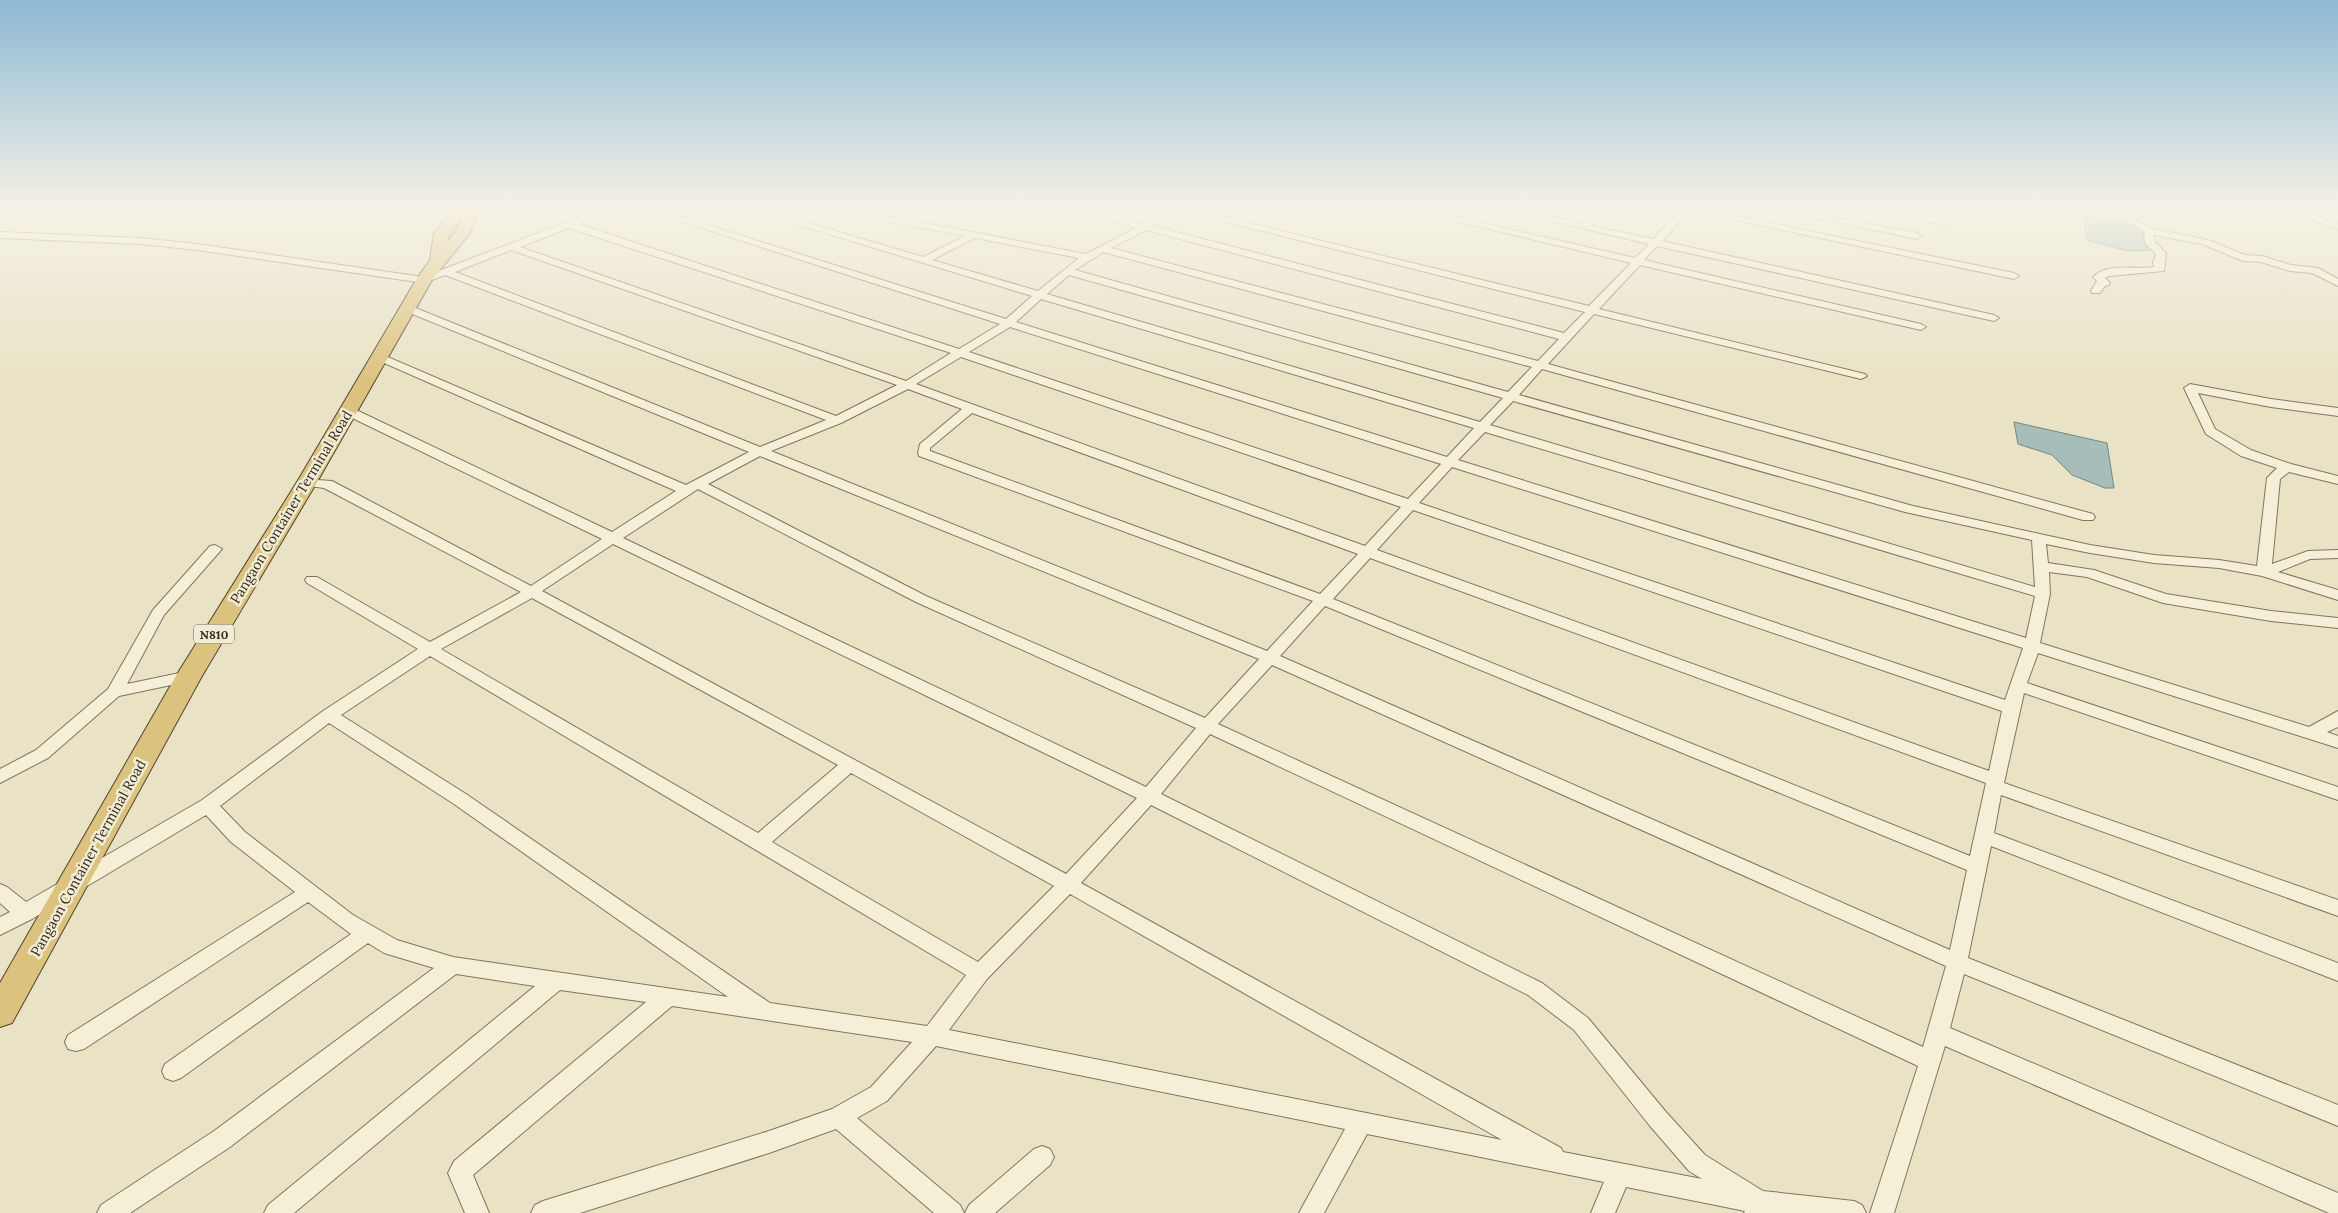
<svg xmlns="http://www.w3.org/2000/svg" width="2338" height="1213" font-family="Lora,serif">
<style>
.water{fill:#a6bdb9;stroke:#6e8a86}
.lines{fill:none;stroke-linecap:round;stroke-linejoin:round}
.minor-casing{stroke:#82755d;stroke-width:2}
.trunk-casing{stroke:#504331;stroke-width:2}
.minor{fill:#f5efd7;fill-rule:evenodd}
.trunk{fill:#dcc27f;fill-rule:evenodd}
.labels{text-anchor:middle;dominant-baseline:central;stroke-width:5;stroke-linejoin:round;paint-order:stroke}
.shield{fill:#f1ecd3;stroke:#6d6555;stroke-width:1}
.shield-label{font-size:12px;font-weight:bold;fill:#342b1f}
.street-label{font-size:14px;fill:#342b1f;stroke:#f1ecd3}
</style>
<rect width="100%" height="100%" fill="#e9e2c5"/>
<path class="water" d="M2090,217L2138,226L2142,230L2143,244L2150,250L2129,251L2089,241L2086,236L2085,219Z
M2014,422L2107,443L2114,488H2105L2072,475L2052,455L2018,444Z"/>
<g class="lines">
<g class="minor-casing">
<path id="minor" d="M593,212H606L578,224L959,349L1000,324L652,212H666L1006,319L1032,296L756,212H771L923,257L965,236L838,212H860L920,222L1086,254L1136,228L1083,212H1099L1144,224L1166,212H1178L1153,226L1564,333L1585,312L1187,212H1203L1589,306L1631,263L1418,212H1435L1635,258L1649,244L1514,212H1532L1583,224L1595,212H1605L1592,226L1653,239L1679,212H1688L1662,241L1994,315L1999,318L1994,321L1657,246L1644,260L1921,324L1926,327L1921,330L1640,265L1599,309L1865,374L1867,376L1861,379L1594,314L1548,364L2093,514L2095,517L2093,520H2083L1542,369L1519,395L1913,506L2090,545L2154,555L2219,560L2257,566L2267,478L2277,468L2241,456L2206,434L2184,388L2190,384L2271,399L2338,408V416L2271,407L2198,393L2215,429L2251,450L2291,464L2338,476V484L2289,472L2280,479L2272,564L2308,551L2338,550V558L2310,559L2278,572L2338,590V600L2262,576L2219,568L2154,563L2090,553L2046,544L2048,563L2094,570L2166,594L2271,611L2338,618V628L2271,621L2163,603L2087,577L2049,572L2050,594L2040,643L2309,727L2338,711V727L2327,732L2338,736V748L2038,653L2027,683L2338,787V800L2024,693L2004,783L2338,900V916L2001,795L1994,833L2338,963V981L1991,846L1968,958L2338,1105V1126L1964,974L1950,1028L2338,1193V1213H2329L1945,1046L1894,1213H1870L1918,1066L1210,734L1161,794L1542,983L1588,1018L1666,1112L1705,1155L1763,1191L1854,1201L1862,1205L1866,1213H1744L1745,1211L1626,1187L1615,1213H1591L1604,1182L1367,1134L1324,1213H1299L1345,1129L936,1046L887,1101L857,1118L960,1205L964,1213H934L836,1129L769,1153L580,1213H531L535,1205L543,1201L769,1131L832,1109L871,1087L912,1042L672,1006L473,1175L489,1213H465L448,1173L454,1161L646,1002L560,990L294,1213H264L268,1205L535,986L456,974L230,1147L130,1213H97L101,1205L214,1131L434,968L384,953L368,943L181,1078L173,1081L165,1078L162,1071L165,1064L351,934L308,902L84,1049L76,1051L68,1049L65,1042L68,1035L295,892L231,842L206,815L32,919L0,935V917L10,912L0,903V884L7,887L26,902L202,800L323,711L418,649L307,583L305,580L307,577H317L430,642L521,592L324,488L302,485L300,482L302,479L332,481L531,586L602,539L344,414L342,411L344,408H352L612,532L676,491L375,359L373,357L375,355H383L686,485L749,452L405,311V307H413L760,447L826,420L445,275L424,283L197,250L141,244L0,238V232L141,238L197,244L423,277ZM569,228L951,353L906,381L520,247ZM1146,230L1559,339L1538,361L1111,248ZM975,238L1079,258L1038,291L932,260ZM511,250L897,385L836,416L455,272ZM1103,252L1532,367L1508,392L1075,270ZM1069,275L1503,398L1480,422L1047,294ZM1041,299L1474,428L1447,457L1016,322ZM1010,327L1441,464L1408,499L969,352ZM961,357L1401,507L1365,546L916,384ZM908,389L962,409L920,444L918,453L919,456L1313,601L1267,651L771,451L841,423ZM1513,401L1905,512L2032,540L2035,587L1490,425ZM972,413L1358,554L1320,594L930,451V448ZM1485,432L2035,596L2026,638L1458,460ZM760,456L1259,659L1205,718L926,596L708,484ZM1452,467L2023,648L2005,700L1419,503ZM698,489L916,602L1196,728L1146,787L623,538ZM1413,510L2002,711L1989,771L1377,550ZM613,544L1137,798L1066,874L542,591ZM1370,558L1986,783L1970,856L1333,599ZM532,598L838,765L758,833L441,649ZM1325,606L1967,870L1950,950L1280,656ZM430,656L966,975L927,1026L770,1003L466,794L341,715ZM1272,665L1946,966L1923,1047L1218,724ZM329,723L454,804L728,997L453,957L397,940L353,915L245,832L220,806ZM851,773L1054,886L978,962L772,842ZM1151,805L1528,995L1574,1030L1650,1126L1689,1171L1702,1179L1563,1152L1561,1148L1081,883ZM1070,894L1502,1140L949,1030L987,979Z
M1697,212H1716L2014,273L2019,276L2014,279Z
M1791,212H1810L1917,233L1922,236L1917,239Z
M1888,212H1908L1945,219L1950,222L1945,225Z
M2130,212H2140V217L2136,220L2153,229L2208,240L2245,255L2262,256L2291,265L2318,268L2338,279V286L2312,273L2290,271L2261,262L2243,261L2202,244L2154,235L2155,242L2166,253L2164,271L2109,276L2105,278L2110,283L2109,285L2105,286L2100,293H2092L2091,291L2097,281L2093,277C2108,262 2135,270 2154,267L2153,263L2156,254L2145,243L2144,231L2123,219L2130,215Z
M2291,212H2305L2338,223V229Z
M215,545L222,549L164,615L127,684L189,671L195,672L197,676L195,680L119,696L48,758L0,783V769L36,750L108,689L153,610L210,546Z
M1042,1146L1050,1149L1054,1157L1050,1165L995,1213H965L969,1205L1034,1149Z"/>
</g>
<g class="trunk-casing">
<path id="trunk" d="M452,212H478L470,233L432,280L317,482L202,676L12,1023L0,1027V983L176,676L297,482L416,280L430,260L434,233ZM462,218L456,231L447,242L451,231Z"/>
</g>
<use href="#minor" class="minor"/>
<use href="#trunk" class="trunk"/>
</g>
<linearGradient id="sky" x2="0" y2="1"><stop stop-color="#8db8d5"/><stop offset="0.55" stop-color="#f5f2e5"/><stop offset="1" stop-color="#f5f2e5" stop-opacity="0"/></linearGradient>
<rect width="2338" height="382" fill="url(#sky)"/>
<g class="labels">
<rect class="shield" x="194" y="624.5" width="40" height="19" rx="4"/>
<g class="shield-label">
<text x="214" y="634">N810</text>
</g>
<g class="street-label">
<text transform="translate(291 507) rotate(-59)">Pangaon Container Terminal Road</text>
<text transform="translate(88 858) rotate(-61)">Pangaon Container Terminal Road</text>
</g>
</g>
</svg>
